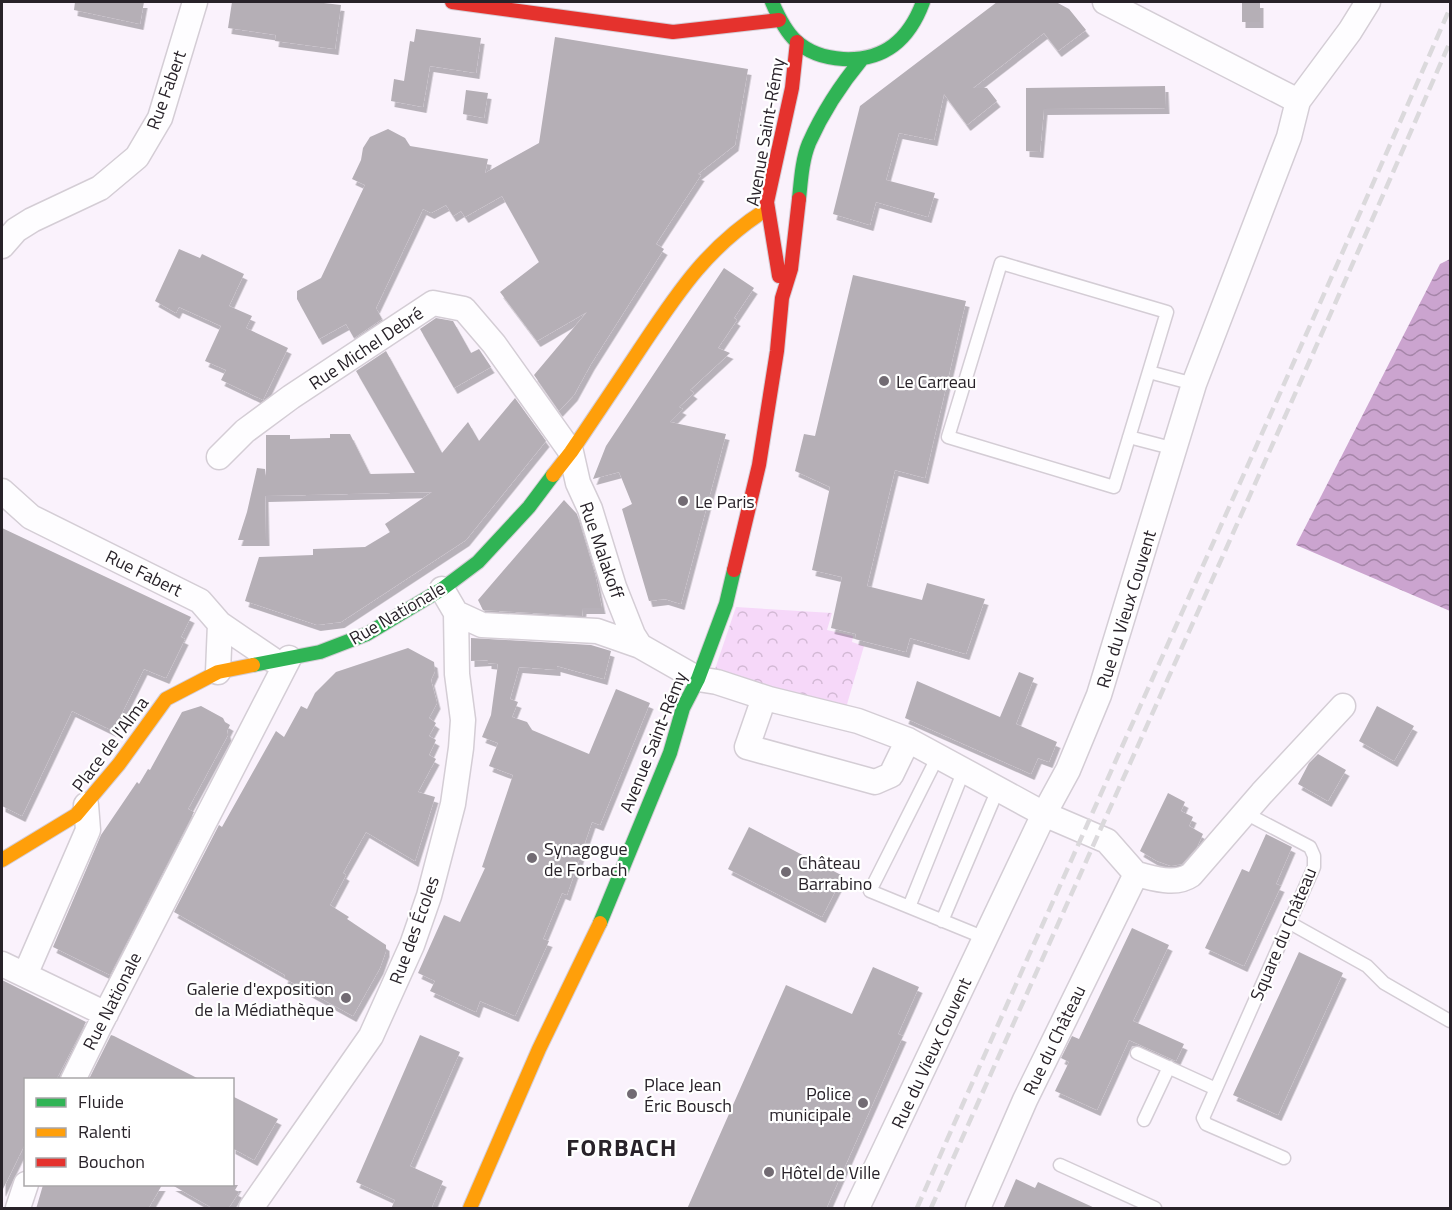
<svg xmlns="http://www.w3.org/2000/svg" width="1452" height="1210" font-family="'Titillium Web',sans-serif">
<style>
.park{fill:url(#park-crowns)}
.water{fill:url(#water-waves)}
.building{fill:#b5afb6;filter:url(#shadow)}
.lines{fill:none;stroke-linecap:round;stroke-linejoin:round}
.lane-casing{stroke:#d4cdd5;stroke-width:15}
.street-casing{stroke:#d4cdd5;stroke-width:27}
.fast-casing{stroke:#d4cdd5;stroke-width:16}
.slow-casing{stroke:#d4cdd5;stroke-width:16}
.jam-casing{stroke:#d4cdd5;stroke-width:16}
.lane{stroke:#fefdff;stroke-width:12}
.street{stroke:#fefdff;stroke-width:24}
.fast{stroke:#30b455;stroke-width:14}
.slow{stroke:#ff9f0a;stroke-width:14}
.jam{stroke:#e5322d;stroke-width:14}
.rail{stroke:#dbd9dc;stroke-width:4.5;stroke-dasharray:12 6;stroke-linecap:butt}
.poi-dot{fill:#726b73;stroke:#fff;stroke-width:2}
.labels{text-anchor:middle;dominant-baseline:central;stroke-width:4.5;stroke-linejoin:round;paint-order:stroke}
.street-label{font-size:18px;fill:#282229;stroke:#fff}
.poi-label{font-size:18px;fill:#282229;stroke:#fff;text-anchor:start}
.district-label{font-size:24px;font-weight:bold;letter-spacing:1.5px;fill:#282229;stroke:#fff}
</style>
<defs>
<pattern id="park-crowns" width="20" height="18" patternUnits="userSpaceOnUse" patternTransform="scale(1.5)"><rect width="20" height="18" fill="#f6d8f9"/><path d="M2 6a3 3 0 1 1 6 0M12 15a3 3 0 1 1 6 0" fill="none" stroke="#d3b9d5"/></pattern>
<pattern id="water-waves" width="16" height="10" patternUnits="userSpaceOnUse" patternTransform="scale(1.5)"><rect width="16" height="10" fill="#cba4cf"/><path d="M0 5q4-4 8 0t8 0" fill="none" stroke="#a585a8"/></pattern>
<filter id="shadow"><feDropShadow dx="3.5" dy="6" stdDeviation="0" flood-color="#0004"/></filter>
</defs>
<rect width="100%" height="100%" fill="#faf2fc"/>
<path class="park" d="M736,607L832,613L827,630L853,636L852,642L864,646L843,718L712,678Z"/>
<path class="water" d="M1450,259V611L1296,545L1440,264Z"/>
<path class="building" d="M75,2H144L140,24L74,10Z
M232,2H315L341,5L335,49L275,41L276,35L228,28Z
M997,2H1056L1069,9L1086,30L1058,51L1044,33L973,88H987L997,101L967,125L944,94L934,140L899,133L886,180L935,193L928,217L876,202L870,225L833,214L860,106Z
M1242,2H1260V22H1242Z
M416,29L481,38L476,73L430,66L423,107L391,101L394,79L404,81L410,41L414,42Z
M555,37L748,69L735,145L698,174L701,175L656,244L664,249L591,364L574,395L559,411L534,375L587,312L537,341L500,292L539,262L502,196L465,217L461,211L453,216L446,205L431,213L423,209L376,308L382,319L354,338L346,324L319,339L297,299V291L321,278L365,185L352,179L361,160L363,148L370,137L388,129L405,138L410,146L488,159L485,173L539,143Z
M1165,86L1166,108L1044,109L1040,152L1026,151V88Z
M466,90L488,93L484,118L463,114Z
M179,249L200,258L202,254L244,274L229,306L252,316L246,328L288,348L263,400L221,380L226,370L205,361L221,326L179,307L176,313L155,301Z
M724,268L754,288L734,318L737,320L718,348L730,353L690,390L694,393L679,407L683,409L670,422L726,434L681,604L665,599L649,601L622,509L632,504L619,472L593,479L606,446Z
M853,275L966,301L925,478L895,470L867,586L922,600L927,583L985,599L966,654L910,638L906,652L855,639L856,634L831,628L842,577L812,570L830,487L795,471L804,434L815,436Z
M436,318L453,321L471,353L479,349L491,367L454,388L420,329Z
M386,351L442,453L468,422L479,441L515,398L546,441L466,540L341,622L317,625L245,601L259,557L313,555V549L365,547L390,532L385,524L432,492L265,496L266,540H238L247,512L257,468L265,469L266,477V435H290V439L330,438V434H350L370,474L415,473L356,371Z
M564,500L577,514L595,574L602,608H583L582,616L483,610L478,600Z
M2,528L191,617L181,637L185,639L166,678L144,669L113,731L72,711L22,816L2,806Z
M471,638L591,645L611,651L604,679L557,666V670L519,667L510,699L518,702L512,717L527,722L532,730L589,754L616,689L650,703L600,825L592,822L567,895L562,893L543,939L549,941L515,1016L480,1001L476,1012L430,991L435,981L418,973L444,915L460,922L485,868L482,867L513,775L489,766L498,743L482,737L491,715L498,664L488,663V660L471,661Z
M408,648L434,662L435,671L431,680L437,703L429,718L436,723L429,736L436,740L429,755L436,759L418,792L435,797L415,861L366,832L343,873L346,875L330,905L349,917L347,919L386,945V951L380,968L353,1016L284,978L285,975L174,912L219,825L222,827L276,731L284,737L301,706L307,709L315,693L336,672Z
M1019,672L1034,678L1016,724L1057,742L1049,762L1038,758L1031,774L905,718L917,681L1000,717Z
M201,706L223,718L225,722L230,725L227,731L228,735L188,809L194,812L110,975L53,947L101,835L137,782L139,784L148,769L150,770L182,712Z
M1377,706L1414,726L1394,761L1359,741Z
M1318,754L1346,770L1328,801L1298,784L1309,763Z
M1168,793L1185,802L1181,811L1193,817L1189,826L1203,834L1197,847L1182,864L1171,866L1157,861L1140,851Z
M749,827L843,876L822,917L728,869Z
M1266,834L1292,847L1276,884L1281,886L1244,966L1205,948L1242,869L1249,872Z
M1132,928L1169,945L1133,1021L1184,1044L1176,1061L1129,1040L1097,1110L1055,1091L1069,1062L1061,1058L1072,1036L1079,1039Z
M1299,952L1343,973L1278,1115L1233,1095Z
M873,967L919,987L898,1034L903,1036L826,1209H687L786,985L852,1014Z
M2,980L86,1022L56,1080H26V1142L2,1191Z
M111,1035L114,1036L201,1080L89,1079Z
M420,1035L460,1052L410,1166L443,1181L431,1209H391L395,1200L356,1182Z
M232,1096L278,1119L254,1160L232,1148Z
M1016,1179L1035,1188L1038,1182L1097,1209H1003Z
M43,1185H162L148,1209H36Z
M172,1185H238L235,1190L239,1192L228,1209H214Z"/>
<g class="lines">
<g class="lane-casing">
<path id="lane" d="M1001,263L1167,312L1114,487L948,437Z
M1149,372L1194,384
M1129,437L1175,449
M938,756L870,891L985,938
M1245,813L1310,847L1314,856V867L1203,1118L1206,1124L1284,1158
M909,907L964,770
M942,921L998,789
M1290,923L1367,966L1384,983L1450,1021
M1137,1053L1216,1089
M1144,1120L1169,1067
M1060,1165L1155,1208"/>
</g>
<g class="street-casing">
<path id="street" d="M1105,2L1298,101
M2,246L16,230L32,220L100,188L137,157L160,118L195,2
M219,457L245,431L291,397L433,303L464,309L494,344L571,452L578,483L590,509L614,587L633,635L640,646
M2,491L31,517L200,601L220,624L273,660
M442,589L456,613L482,625L597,631L640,646L698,679L717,682L769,699L858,721L908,740L1044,814L1107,841L1136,874L1025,1100L978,1208
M218,672L220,624
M764,698L747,747L875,782L891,775L908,740
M1136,874C1154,878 1175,886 1191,875L1262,793L1343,706
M2,964L106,1014
M25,975L88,830L86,805
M73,1080L100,1025L289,658
M18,1208L26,1184
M251,1208L371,1036L412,945L429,896L453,804L461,748L463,720L457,674L456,613
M857,1208L1044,814L1068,770L1099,695L1194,384L1289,137L1298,101L1350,31L1368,2"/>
</g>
<g class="fast-casing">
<path id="fast" d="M772,2C778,16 785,31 796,41C809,53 826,58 843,59C884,61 909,40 923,2
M799,199C801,180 802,160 809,143C822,114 842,83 862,59
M253,665L320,652L367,634L442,589L478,562L529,507L553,475
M600,923L670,753L683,708L698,679L726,604L734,570"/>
</g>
<g class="slow-casing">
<path id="slow" d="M553,475L571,452C594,418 617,384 640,349C678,292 707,247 767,209
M2,860L76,815L119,764L166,699L218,672L253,665
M470,1208L539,1049L600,923"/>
</g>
<g class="jam-casing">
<path id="jam" d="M452,2L673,32L779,20
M779,276L767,202L792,88L797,42
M734,570L759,465L777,351L782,298L791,269L799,199"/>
</g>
<use href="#lane" class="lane"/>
<use href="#street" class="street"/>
<use href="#fast" class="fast"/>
<use href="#slow" class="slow"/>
<use href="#jam" class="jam"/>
<path class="rail" d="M917,1208C1093,808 1275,409 1450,8
M931,1208C1104,820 1280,432 1450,42"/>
</g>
<g class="poi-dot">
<circle cx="884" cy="381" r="6"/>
<circle cx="683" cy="501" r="6"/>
<circle cx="532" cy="858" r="6"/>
<circle cx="786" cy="872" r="6"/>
<circle cx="346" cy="998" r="6"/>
<circle cx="632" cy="1094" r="6"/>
<circle cx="863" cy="1103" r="6"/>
<circle cx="769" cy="1172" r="6"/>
</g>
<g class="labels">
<g class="street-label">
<text transform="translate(166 90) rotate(-70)">Rue Fabert</text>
<text transform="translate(765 132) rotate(-80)">Avenue Saint-Rémy</text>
<text transform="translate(366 348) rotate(-34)">Rue Michel Debré</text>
<text transform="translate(602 550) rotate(71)">Rue Malakoff</text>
<text transform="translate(144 573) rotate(26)">Rue Fabert</text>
<text transform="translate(1126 609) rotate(-73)">Rue du Vieux Couvent</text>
<text transform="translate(397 613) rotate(-30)">Rue Nationale</text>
<text transform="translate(653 742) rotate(-68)">Avenue Saint-Rémy</text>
<text transform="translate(110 744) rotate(-53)">Place de l'Alma</text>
<text transform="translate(414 930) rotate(-70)">Rue des Écoles</text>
<text transform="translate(1283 934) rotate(-67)">Square du Château</text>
<text transform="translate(112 1001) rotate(-63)">Rue Nationale</text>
<text transform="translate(1054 1040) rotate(-64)">Rue du Château</text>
<text transform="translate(931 1053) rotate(-65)">Rue du Vieux Couvent</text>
</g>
<g class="poi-label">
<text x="896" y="381">Le Carreau</text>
<text x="695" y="501">Le Paris</text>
<text x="544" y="848">Synagogue<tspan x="544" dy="21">de Forbach</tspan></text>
<text x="798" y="862">Château<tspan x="798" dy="21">Barrabino</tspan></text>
<text x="334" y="988" text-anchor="end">Galerie d'exposition<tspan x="334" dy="21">de la Médiathèque</tspan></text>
<text x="644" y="1084">Place Jean<tspan x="644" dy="21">Éric Bousch</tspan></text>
<text x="851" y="1093" text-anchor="end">Police<tspan x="851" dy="21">municipale</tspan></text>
<text x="781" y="1172">Hôtel de Ville</text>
</g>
<g class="district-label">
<text x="622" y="1147">FORBACH</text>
</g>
</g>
<rect width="1452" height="1210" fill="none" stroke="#282229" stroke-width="6"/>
<rect x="24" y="1078" width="210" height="108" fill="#ffffff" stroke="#a9a7a9" stroke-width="1.5"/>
<rect x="36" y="1098" width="30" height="9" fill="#30b455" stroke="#a9a7a9" stroke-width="1.5"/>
<text x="78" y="1108" font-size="18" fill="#282229">Fluide</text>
<rect x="36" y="1128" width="30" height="9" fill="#ff9f0a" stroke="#a9a7a9" stroke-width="1.5"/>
<text x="78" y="1138" font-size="18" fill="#282229">Ralenti</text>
<rect x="36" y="1158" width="30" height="9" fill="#e5322d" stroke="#a9a7a9" stroke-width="1.5"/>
<text x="78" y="1168" font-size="18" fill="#282229">Bouchon</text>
</svg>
